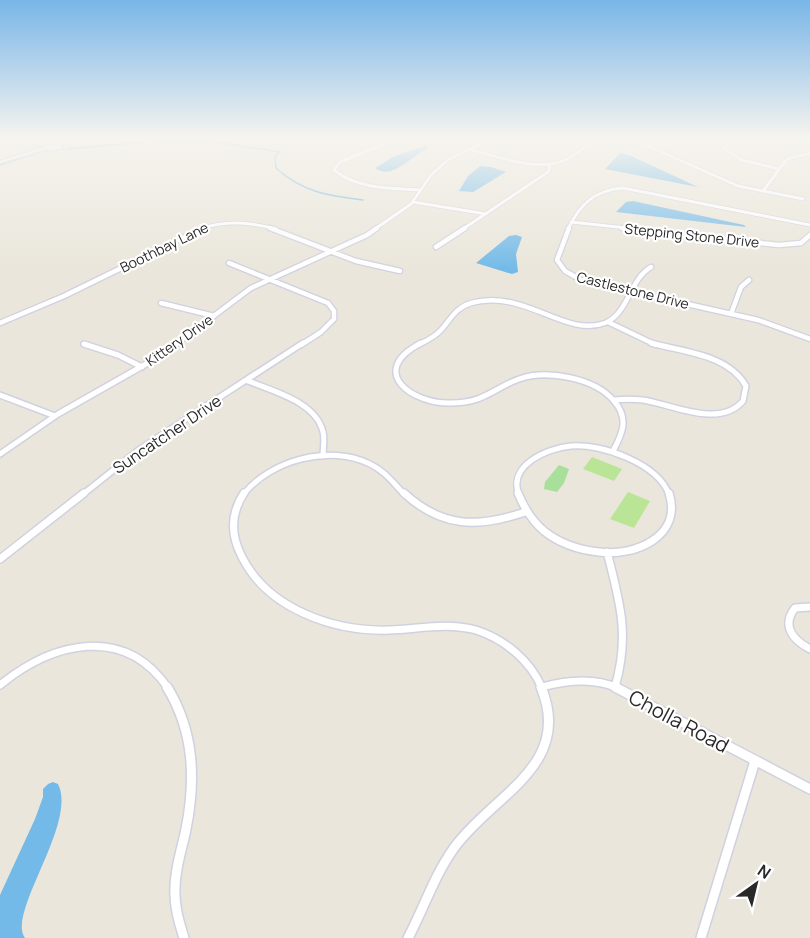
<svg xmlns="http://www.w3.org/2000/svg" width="810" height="938" font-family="Manrope,sans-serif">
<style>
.green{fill:#a8df9a}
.pitch{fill:#bae596}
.water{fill:#73bae8}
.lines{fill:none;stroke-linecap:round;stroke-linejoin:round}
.stream{stroke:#73bae8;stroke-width:1.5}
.street-far4-casing{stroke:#d0d1e1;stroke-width:4.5}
.street-far3-casing{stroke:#d0d1e1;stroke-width:7}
.street-far2-casing{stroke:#d0d1e1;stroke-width:8}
.street-far1-casing{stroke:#d0d1e1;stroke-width:10}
.street-casing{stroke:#d0d1e1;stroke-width:12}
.secondary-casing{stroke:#d0d1e1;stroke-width:3}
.street-far4{stroke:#fff;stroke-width:3}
.street-far3{stroke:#fff;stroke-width:4.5}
.street-far2{stroke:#fff;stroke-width:5}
.street-far1{stroke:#fff;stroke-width:7}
.street{stroke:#fff;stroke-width:9}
.secondary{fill:#fff;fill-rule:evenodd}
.labels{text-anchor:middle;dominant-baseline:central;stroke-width:4.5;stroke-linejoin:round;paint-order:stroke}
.far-street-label{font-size:14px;fill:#292929;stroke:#fff}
.street-label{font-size:16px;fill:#292929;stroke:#fff}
.near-street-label{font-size:20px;fill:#292929;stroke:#fff}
</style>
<rect width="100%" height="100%" fill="#eae6db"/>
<path class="green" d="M559,465L569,469L564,483L557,492L544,489L545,482Z"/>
<path class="pitch" d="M592,457L622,469L614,481L583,469Z
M628,492L650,501L634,528L610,519Z"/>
<path class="water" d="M428,145L427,149C411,156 392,181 375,168L395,156Z
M620,153L629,155L698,187L605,169Z
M480,166L491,167L506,172L473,192L459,191L468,176Z
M633,201L744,225L746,227L616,212L626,202Z
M516,235L522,237L516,254L518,272L512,274L476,263L509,236Z
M53,782L58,784C78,823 6,913 25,938H0V895L35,819L43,797V789L48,784Z"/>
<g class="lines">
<path class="stream" d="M152,142H215L279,152L275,157L276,168C302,192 329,196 363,200
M68,149L145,142
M0,165L43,151L64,149"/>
<g class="street-far4-casing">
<path id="street-far4" d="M396,139L340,162L334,170C359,190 391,188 421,190
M617,139L648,146L738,186L803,199
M727,144L724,149L742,160L779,169
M649,146L664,139
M467,149C496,155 536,173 565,160C576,155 586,146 596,139
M763,191L787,159L810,153
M413,202L486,214
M571,222L636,229
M199,229C226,220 249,222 276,229
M375,229L411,204L431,175L448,160L491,139
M463,229L548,172L550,168L548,164
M568,229C580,204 595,190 623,188L810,225"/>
</g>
<g class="street-far3-casing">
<path id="street-far3" d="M270,228L356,261L400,271
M569,228L557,260L565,271L581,280L758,320L810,339
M622,228L779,245L801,243L810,235
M436,247L465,228
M229,263L328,303L334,311V319L321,332L301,345
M161,303L214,316
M731,314L741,287L749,280
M608,322L656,345
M0,323L64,296L203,228
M84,344L87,345
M175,345L251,288L367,235L377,228
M418,345C426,341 435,337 441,330C451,319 455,308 471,303C524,288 565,338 605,323C629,313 629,280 651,267"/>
</g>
<g class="street-far2-casing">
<path id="street-far2" d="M421,343C367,371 411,404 451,403C484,403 492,389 519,379C547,369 595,378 614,401C629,418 623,433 613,451
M84,344L118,355L142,367
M246,380C271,391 316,401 323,432C325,439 323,448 323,456
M0,395L55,416
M614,400C624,399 633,399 643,400C671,404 719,429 743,401L746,386C728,354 683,352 651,343
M0,454L58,414L160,356L177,343
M82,495L140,449L303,343
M243,495C270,460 330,444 370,464C385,471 394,484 405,495
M519,495C507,465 548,448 571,446C601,443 659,464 669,495"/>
</g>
<g class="street-far1-casing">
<path id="street-far1" d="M244,493C230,514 231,536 242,557C268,609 334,632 390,630C418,629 447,622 476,630C504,639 530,660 542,688
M404,493C442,528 478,528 525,512
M518,493C524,508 531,520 544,531C559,543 580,550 599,552C635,557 683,536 669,493
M607,552C620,602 630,636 615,687
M0,559L84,493
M810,607L795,608C781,626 793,640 810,649
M0,685C53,642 124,624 168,688
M542,687C567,680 593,677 618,688"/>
</g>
<g class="street-casing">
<path id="street" d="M167,687C194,731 196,779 186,829C182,849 175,868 175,888C174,906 179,922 184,938
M615,687L810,789
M408,938C424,908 434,876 454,848C492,795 574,766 541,687
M701,938L755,761"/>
</g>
<g class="secondary-casing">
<path id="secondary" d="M22,139C32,139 42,147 52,145C60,144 67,139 76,139L60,145L63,148L53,150L47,149L0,163V161L45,147Z"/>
</g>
<use href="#street-far4" class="street-far4"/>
<use href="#street-far3" class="street-far3"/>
<use href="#street-far2" class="street-far2"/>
<use href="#street-far1" class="street-far1"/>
<use href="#street" class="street"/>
<use href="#secondary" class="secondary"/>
</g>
<linearGradient id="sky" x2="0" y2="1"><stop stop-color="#79b6e8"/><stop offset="0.51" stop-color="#f6f4ef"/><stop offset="1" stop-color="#f6f4ef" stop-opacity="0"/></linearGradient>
<rect width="810" height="270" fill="url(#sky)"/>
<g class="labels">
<g class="far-street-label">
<text transform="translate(692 235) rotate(6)">Stepping Stone Drive</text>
<text transform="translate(164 247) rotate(-26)">Boothbay Lane</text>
<text transform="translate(633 290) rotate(14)">Castlestone Drive</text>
<text transform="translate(179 340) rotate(-35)">Kittery Drive</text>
</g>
<g class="street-label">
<text transform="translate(167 434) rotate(-34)">Suncatcher Drive</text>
</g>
<g class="near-street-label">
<text transform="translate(679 721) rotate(28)">Cholla Road</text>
</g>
</g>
<g transform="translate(756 884) rotate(34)" stroke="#ffffff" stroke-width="4.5" paint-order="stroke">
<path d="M0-4.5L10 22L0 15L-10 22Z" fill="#292929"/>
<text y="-9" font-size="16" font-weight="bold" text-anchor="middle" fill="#292929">N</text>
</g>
</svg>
